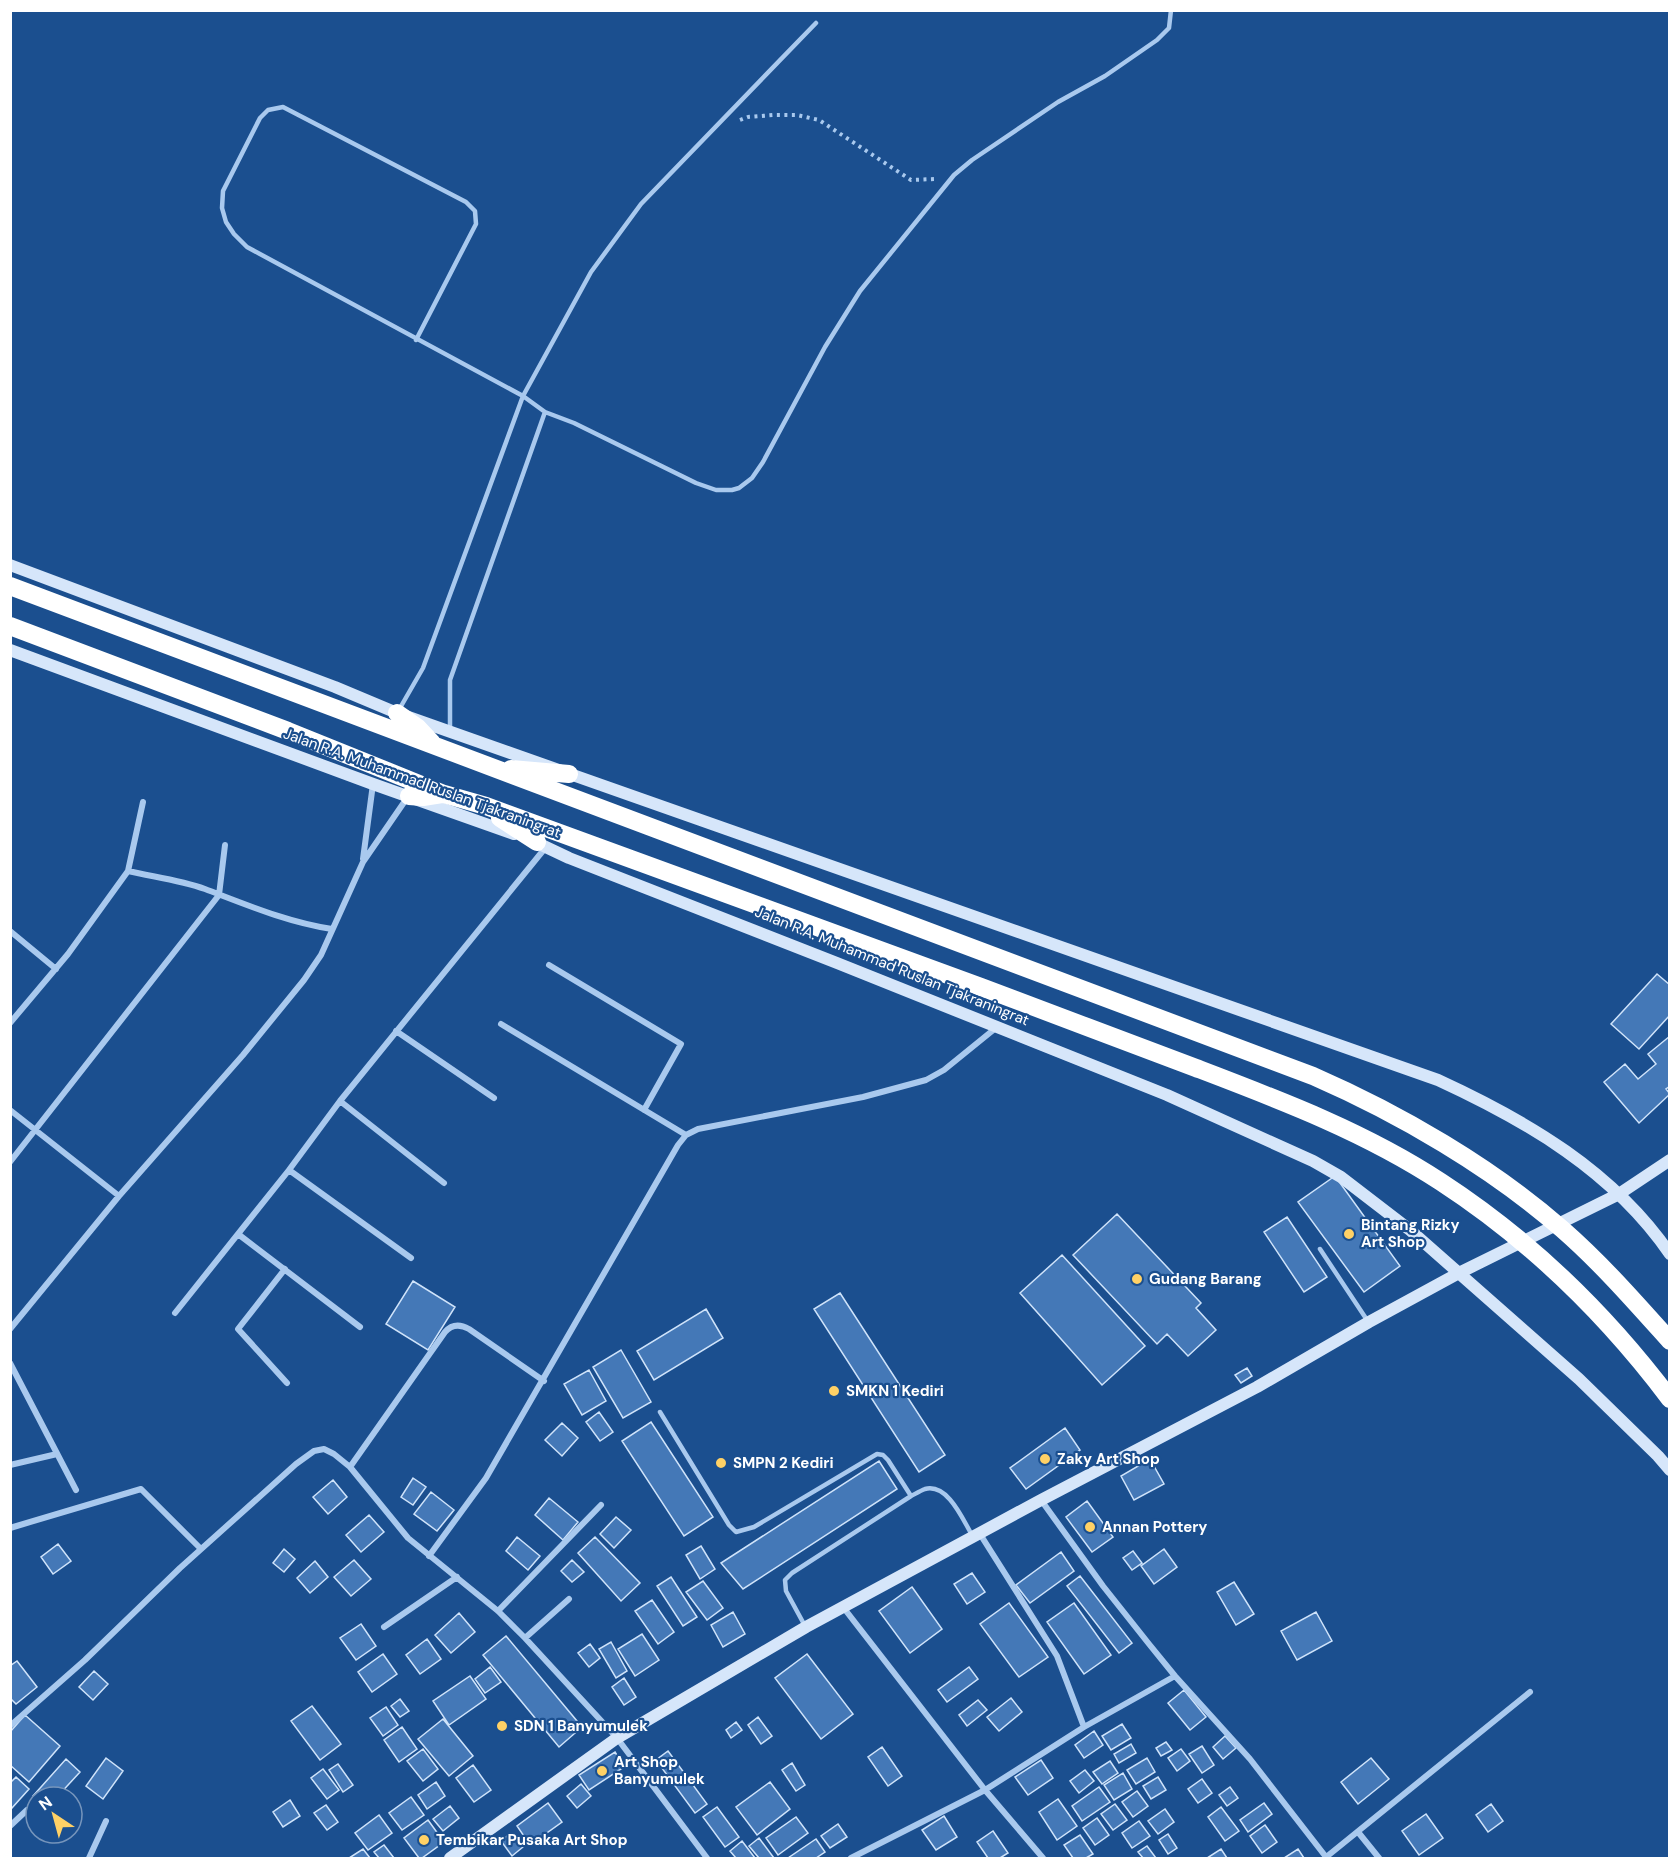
<svg xmlns="http://www.w3.org/2000/svg" width="1680" height="1869" font-family="'DM Sans',sans-serif">
<style>
.building{fill:#4478b7;stroke:#cfe3fa;stroke-width:1.5}
.lines{fill:none;stroke-linecap:round;stroke-linejoin:round}
.path{stroke:#a9c9ee;stroke-width:4;stroke-dasharray:3 4.5;stroke-linecap:butt}
.lane{stroke:#a9c9ee;stroke-width:4.5}
.street{stroke:#a9c9ee;stroke-width:6}
.secondary{stroke:#d6e6fa;stroke-width:12}
.highway{stroke:#fff;stroke-width:18}
.poi-dot{fill:#ffd166;stroke:#1b4f8f;stroke-width:2}
.labels{text-anchor:middle;dominant-baseline:central;stroke-width:4.5;stroke-linejoin:round;paint-order:stroke}
.street-label{font-size:15px;fill:#fff;stroke:#1b4f8f}
.poi-label{font-size:15px;font-weight:bold;fill:#fff;stroke:#1b4f8f;text-anchor:start}
</style>
<rect width="100%" height="100%" fill="#1b4f8f"/>
<path class="building" d="M1657,974L1670,985V1015L1639,1049L1611,1024Z
M1670,1036V1086L1666,1089L1670,1094L1639,1123L1604,1082L1625,1064L1638,1079L1656,1064L1648,1054Z
M1335,1176L1400,1266L1364,1292L1298,1202Z
M1117,1214L1201,1303L1196,1308L1216,1330L1188,1356L1167,1334L1157,1344L1073,1255Z
M1287,1217L1327,1277L1304,1292L1264,1232Z
M1062,1255L1145,1346L1102,1385L1020,1293Z
M413,1281L455,1307L428,1350L386,1324Z
M840,1293L945,1455L919,1472L814,1309Z
M706,1309L723,1338L654,1380L637,1351Z
M621,1350L651,1402L623,1418L593,1367Z
M1247,1368L1252,1376L1241,1383L1235,1375Z
M589,1370L606,1401L582,1415L564,1384Z
M599,1412L613,1432L600,1441L586,1422Z
M651,1422L713,1517L684,1536L622,1441Z
M562,1423L578,1438L562,1456L545,1440Z
M1065,1428L1080,1450L1026,1489L1010,1468Z
M1150,1459L1164,1484L1134,1500L1121,1476Z
M879,1461L897,1489L743,1589L721,1563Z
M413,1478L426,1487L413,1505L401,1497Z
M333,1480L347,1497L328,1514L313,1497Z
M431,1492L454,1510L437,1531L414,1514Z
M549,1498L578,1522L563,1540L535,1515Z
M1087,1501L1113,1537L1092,1552L1066,1517Z
M369,1515L384,1532L361,1552L346,1535Z
M616,1517L631,1530L614,1548L600,1534Z
M517,1537L540,1556L528,1570L506,1551Z
M595,1537L640,1583L621,1601L578,1553Z
M58,1544L71,1561L53,1574L41,1557Z
M701,1546L715,1569L700,1579L686,1555Z
M284,1549L295,1559L284,1572L273,1563Z
M1164,1549L1177,1567L1154,1584L1141,1566Z
M1133,1551L1142,1563L1132,1570L1123,1558Z
M1061,1552L1074,1571L1030,1603L1016,1585Z
M354,1560L371,1579L351,1596L334,1577Z
M572,1560L584,1572L572,1582L561,1571Z
M315,1561L328,1577L310,1593L297,1578Z
M972,1573L985,1592L967,1604L954,1584Z
M1080,1576L1132,1643L1119,1653L1067,1586Z
M671,1577L697,1617L683,1626L657,1586Z
M703,1581L723,1608L707,1620L686,1592Z
M1234,1582L1254,1614L1236,1625L1217,1592Z
M912,1587L942,1629L910,1653L879,1611Z
M652,1600L674,1632L658,1644L635,1611Z
M1009,1603L1048,1657L1019,1677L980,1624Z
M1074,1603L1111,1655L1084,1674L1047,1622Z
M733,1612L745,1634L723,1647L711,1625Z
M1316,1612L1332,1641L1297,1660L1281,1631Z
M459,1613L475,1632L451,1653L435,1635Z
M361,1624L376,1646L356,1660L340,1638Z
M642,1634L659,1660L635,1676L618,1649Z
M506,1636L582,1727L559,1747L483,1655Z
M427,1639L441,1659L420,1674L406,1655Z
M611,1642L627,1671L616,1678L599,1649Z
M590,1644L600,1658L589,1667L578,1653Z
M383,1654L397,1674L372,1692L358,1672Z
M807,1654L853,1714L821,1739L775,1678Z
M17,1661L37,1687L16,1704L10,1698V1666Z
M490,1667L501,1682L485,1693L475,1679Z
M969,1667L978,1679L947,1702L938,1690Z
M94,1671L108,1684L93,1700L79,1687Z
M470,1676L486,1699L449,1725L433,1701Z
M624,1678L636,1697L624,1705L612,1687Z
M1184,1690L1206,1717L1190,1730L1168,1703Z
M1011,1698L1022,1712L999,1731L987,1717Z
M400,1699L409,1711L400,1717L391,1706Z
M978,1700L987,1710L967,1726L959,1715Z
M312,1706L341,1744L320,1760L291,1721Z
M386,1707L398,1725L383,1736L370,1718Z
M25,1715L60,1746L29,1782L10,1765V1732Z
M758,1717L772,1736L761,1744L748,1725Z
M443,1719L473,1756L449,1776L418,1739Z
M736,1722L742,1730L731,1738L726,1730Z
M1122,1724L1131,1738L1111,1750L1102,1736Z
M402,1727L417,1749L399,1762L384,1740Z
M1094,1731L1103,1745L1084,1758L1075,1745Z
M1225,1736L1236,1748L1223,1759L1213,1747Z
M1166,1742L1172,1750L1161,1756L1156,1748Z
M1131,1744L1136,1753L1119,1763L1114,1754Z
M1202,1746L1214,1765L1202,1773L1189,1754Z
M882,1747L902,1776L888,1786L868,1757Z
M423,1749L438,1769L423,1781L407,1761Z
M1181,1749L1190,1761L1177,1771L1168,1758Z
M668,1751L707,1804L695,1813L656,1760Z
M615,1752L624,1767L589,1790L579,1775Z
M106,1758L123,1771L103,1799L86,1786Z
M1147,1758L1155,1772L1136,1784L1127,1770Z
M1371,1758L1389,1779L1358,1804L1341,1782Z
M66,1759L80,1772L57,1797H36V1799L33,1796Z
M1041,1760L1053,1778L1028,1795L1015,1777Z
M1110,1761L1118,1773L1102,1784L1093,1772Z
M792,1763L805,1785L796,1791L782,1770Z
M338,1764L353,1785L343,1792L329,1770Z
M473,1765L491,1790L474,1802L456,1778Z
M323,1769L339,1790L327,1799L311,1778Z
M1085,1770L1094,1781L1079,1793L1070,1781Z
M1123,1773L1132,1789L1114,1800L1104,1785Z
M16,1777L29,1789L11,1809L10,1783Z
M1158,1777L1166,1790L1151,1799L1143,1786Z
M1202,1779L1212,1793L1198,1803L1188,1789Z
M436,1782L445,1796L427,1809L418,1795Z
M770,1782L790,1809L757,1835L736,1807Z
M581,1784L591,1796L577,1808L567,1796Z
M1099,1787L1110,1802L1082,1821L1072,1806Z
M1230,1787L1238,1798L1227,1806L1219,1795Z
M1137,1791L1148,1806L1133,1817L1122,1802Z
M411,1797L424,1815L402,1830L389,1813Z
M1058,1799L1077,1826L1057,1840L1039,1812Z
M290,1800L300,1816L283,1827L273,1812Z
M548,1803L562,1822L530,1845L517,1826Z
M1264,1803L1272,1814L1248,1832L1240,1820Z
M1115,1804L1127,1820L1113,1830L1101,1814Z
M1491,1804L1503,1821L1488,1832L1476,1815Z
M326,1805L338,1822L327,1830L314,1813Z
M450,1806L459,1818L443,1831L433,1819Z
M717,1807L739,1837L725,1847L703,1817Z
M1221,1807L1239,1831L1225,1841L1208,1817Z
M1165,1809L1174,1822L1158,1834L1148,1821Z
M1426,1814L1443,1838L1419,1855L1402,1831Z
M379,1815L392,1833L368,1850L355,1833Z
M944,1816L957,1837L936,1850L922,1830Z
M796,1817L808,1833L778,1855L766,1838Z
M1097,1818L1109,1835L1095,1845L1083,1828Z
M428,1820L444,1842L422,1858H419L404,1838Z
M1139,1821L1150,1836L1132,1848L1122,1833Z
M838,1824L847,1837L830,1848L821,1836Z
M1265,1825L1277,1842L1262,1853L1250,1836Z
M993,1831L1008,1853L1000,1858H988L977,1842Z
M511,1833L523,1847L512,1856L501,1841Z
M1168,1834L1177,1848L1168,1854L1159,1840Z
M1080,1835L1093,1854L1086,1858H1073L1064,1845Z
M759,1838L774,1858H759L749,1846Z
M816,1839L825,1852L816,1858H788Z
M742,1841L755,1858H736L730,1851Z
M384,1845L394,1858H379L374,1852Z
M1147,1846L1156,1858H1143L1138,1852Z
M363,1849L370,1858H349Z
M1221,1849L1227,1858H1207Z
M1298,1849L1304,1858H1284Z"/>
<g class="lines">
<path class="path" d="M740,120L748,117L773,115H797L819,120L911,180L935,179"/>
<path class="lane" d="M416,340L476,224L475,211L466,202L283,107L268,110L260,118L223,191L222,208L226,222L234,234L247,247L523,396L591,272L641,204L816,23
M400,708L423,668L523,396L545,412L574,423L696,483L716,490H732L739,488L752,478L763,462L825,347L860,291L954,175L972,160L1058,102L1105,76L1157,40L1169,28L1171,10
M450,729V680L545,412
M1320,1249L1367,1320
M660,1412L729,1525L736,1532L754,1527L877,1454L883,1455L888,1460L911,1496
M805,1626L786,1591L785,1580L792,1573L911,1496C915,1494 920,1491 925,1489C948,1483 963,1520 972,1535"/>
<path class="street" d="M363,859L373,784
M128,871C154,877 180,880 205,889C247,905 287,922 332,929
M10,931L56,969
M549,965L681,1044L644,1110
M10,1023L68,954L128,871L143,802
M501,1024L686,1135
M396,1031L494,1098
M340,1101L444,1183
M10,1110L119,1196
M10,1162L219,895L225,845
M289,1170L411,1258
M238,1234L360,1327
M285,1269L238,1329L287,1383
M175,1313L289,1170L340,1101L546,847
M10,1329L119,1196L243,1055L304,980L321,955L363,862L407,798
M10,1363L76,1490
M10,1465L57,1454
M350,1467L445,1332C452,1324 460,1324 469,1329L544,1381
M1041,1500L1103,1586L1149,1644L1175,1676L1250,1759L1326,1857
M10,1528L141,1489L201,1549
M980,1534L1057,1656L1084,1727
M429,1556L486,1478L678,1145L686,1135L698,1129L863,1097L926,1080L944,1070L997,1027
M843,1607L985,1790L1043,1858
M498,1611L601,1505
M384,1627L457,1577
M525,1638L569,1599
M10,1726L85,1660L180,1568L296,1464L314,1451L324,1449L334,1454L350,1467L408,1538L498,1611L525,1638L617,1738L707,1858
M10,1826L27,1810
M1358,1832L1379,1858
M89,1858L106,1821
M851,1858L985,1790L1084,1727L1175,1676
M1325,1858L1530,1692"/>
<path class="secondary" d="M10,565L335,687L397,713L1438,1080C1527,1121 1613,1171 1670,1254
M10,650L373,784L514,834
M531,840L569,858L837,963L1167,1095L1313,1161L1341,1177L1410,1230L1579,1379L1658,1456L1670,1470
M450,1858L617,1738L806,1627L1041,1500L1257,1387L1369,1322L1459,1273L1619,1194L1670,1160"/>
<path class="highway" d="M10,586L1313,1076C1400,1114 1491,1167 1562,1229C1601,1263 1635,1302 1670,1341
M10,626L288,731L444,794L486,806C651,866 816,927 981,987C1053,1014 1124,1041 1196,1068C1280,1100 1365,1132 1441,1182C1530,1240 1606,1314 1670,1399
M397,713L417,727L432,743
M511,769L569,774
M409,796L423,797L442,794
M500,818L537,842"/>
</g>
<g class="poi-dot">
<circle cx="1349" cy="1234" r="6"/>
<circle cx="1137" cy="1279" r="6"/>
<circle cx="834" cy="1391" r="6"/>
<circle cx="1045" cy="1459" r="6"/>
<circle cx="721" cy="1463" r="6"/>
<circle cx="1090" cy="1527" r="6"/>
<circle cx="502" cy="1726" r="6"/>
<circle cx="602" cy="1771" r="6"/>
<circle cx="424" cy="1840" r="6"/>
</g>
<g class="labels">
<g class="street-label">
<text transform="translate(422 783) rotate(20)">Jalan R.A. Muhammad Ruslan Tjakraningrat</text>
<text transform="translate(892 966) rotate(22)">Jalan R.A. Muhammad Ruslan Tjakraningrat</text>
</g>
<g class="poi-label">
<text x="1361" y="1225">Bintang Rizky<tspan x="1361" dy="17">Art Shop</tspan></text>
<text x="1149" y="1279">Gudang Barang</text>
<text x="846" y="1391">SMKN 1 Kediri</text>
<text x="1057" y="1459">Zaky Art Shop</text>
<text x="733" y="1463">SMPN 2 Kediri</text>
<text x="1102" y="1527">Annan Pottery</text>
<text x="514" y="1726">SDN 1 Banyumulek</text>
<text x="614" y="1762">Art Shop<tspan x="614" dy="17">Banyumulek</tspan></text>
<text x="436" y="1840">Tembikar Pusaka Art Shop</text>
</g>
</g>
<rect width="1680" height="1869" fill="none" stroke="#ffffff" stroke-width="24"/>
<g transform="translate(54 1815) rotate(324)"><circle r="28" fill="#1b4f8f" stroke="#7695bc" stroke-width="1.5"/>
<path d="M0-4.5L10 22L0 15L-10 22Z" fill="#ffd166"/>
<text y="-9" font-size="16" font-weight="bold" text-anchor="middle" fill="#ffffff">N</text>
</g>
</svg>
